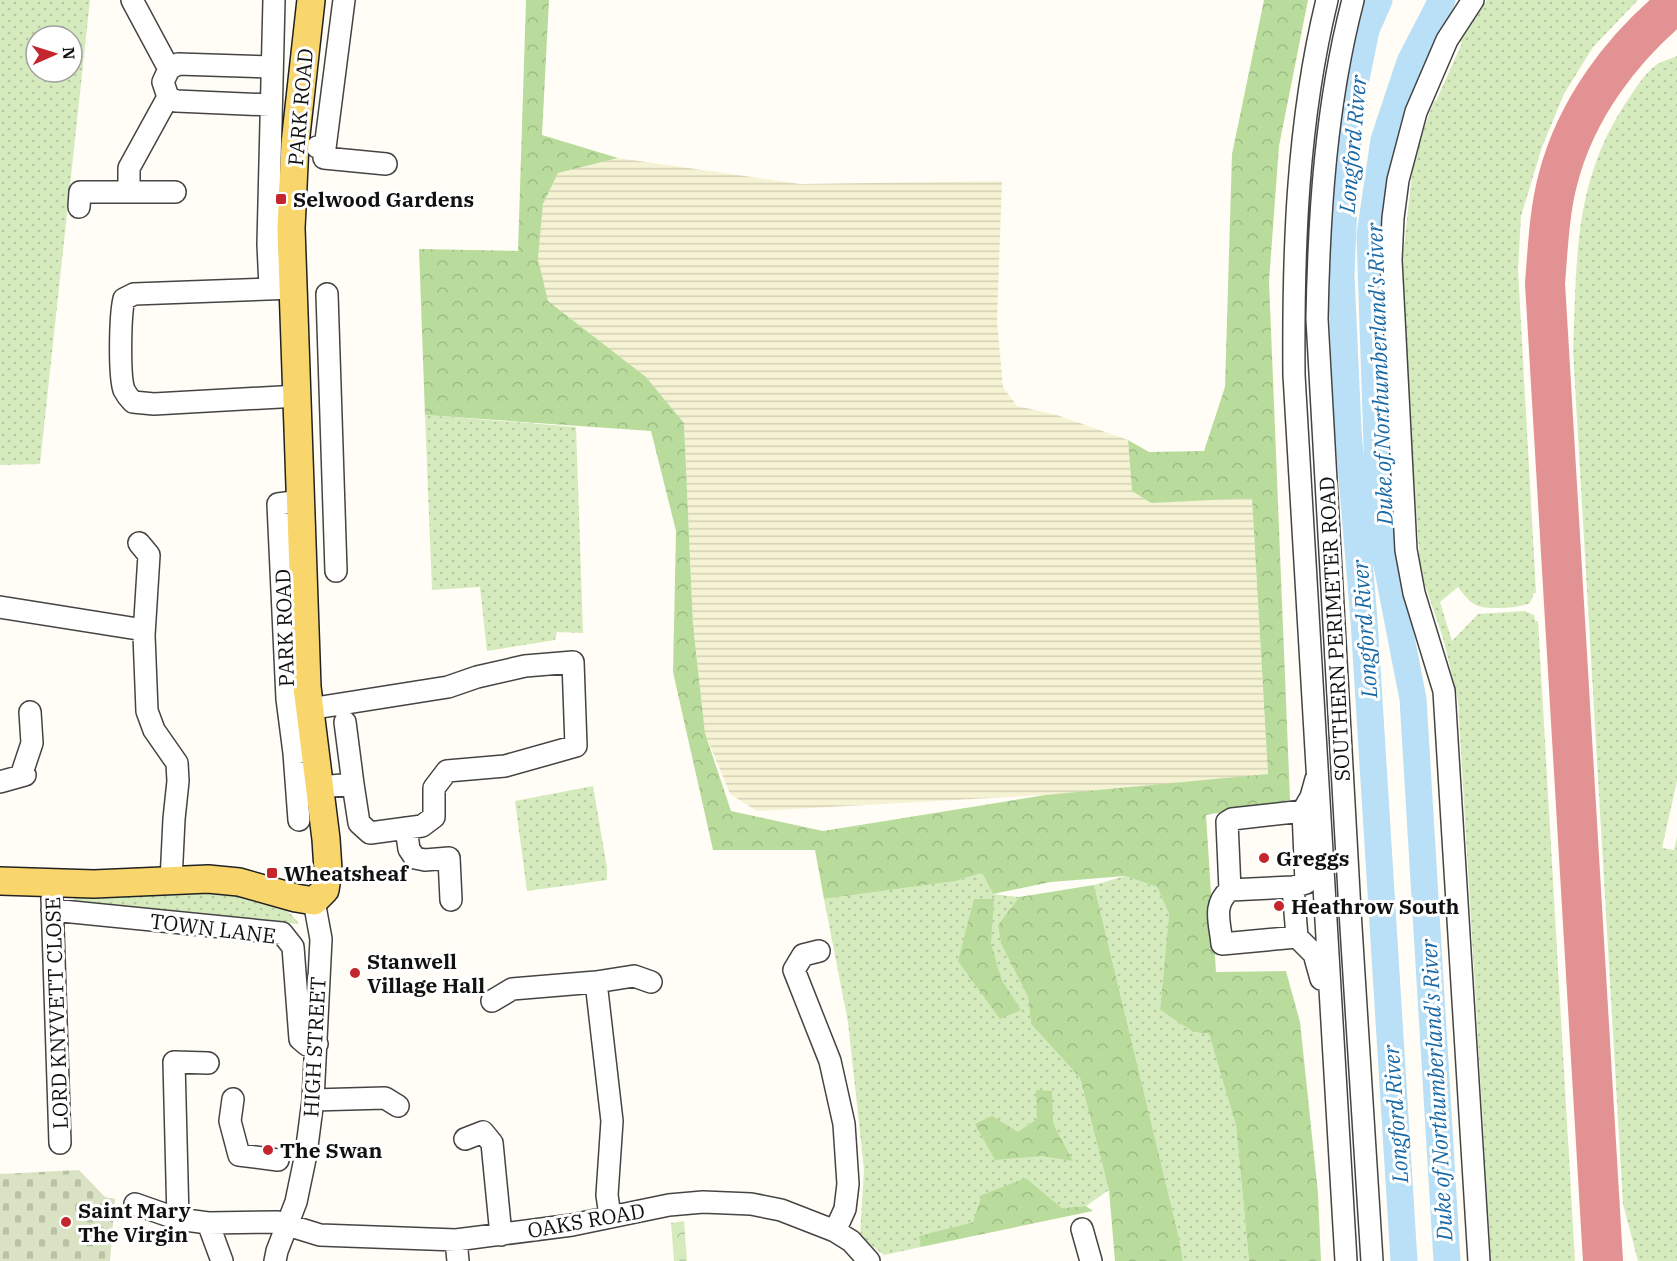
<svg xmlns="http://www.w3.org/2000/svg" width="1677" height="1261" font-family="'IBM Plex Serif',serif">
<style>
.farmland{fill:url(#farmland-rules)}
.grass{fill:url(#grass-dots);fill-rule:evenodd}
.forest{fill:url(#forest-crowns)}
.cemetery{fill:url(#cemetery-stones)}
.park{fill:url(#park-crowns)}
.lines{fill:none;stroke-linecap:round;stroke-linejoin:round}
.river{stroke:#b9e0f7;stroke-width:27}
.taxiway{stroke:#e29292;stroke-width:40}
.minor-casing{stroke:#444;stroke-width:24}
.major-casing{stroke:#222;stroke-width:30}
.minor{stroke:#fff;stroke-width:21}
.major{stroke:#f9d66b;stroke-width:27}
.poi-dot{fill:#c4262e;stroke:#fff;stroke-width:2}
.labels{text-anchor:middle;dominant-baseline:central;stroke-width:6;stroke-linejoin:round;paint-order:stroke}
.street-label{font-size:21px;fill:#111;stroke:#fff}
.poi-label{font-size:21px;font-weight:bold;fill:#111;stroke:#fff;text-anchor:start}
.water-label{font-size:22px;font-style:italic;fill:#1768a6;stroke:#fff}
</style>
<defs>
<pattern id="farmland-rules" width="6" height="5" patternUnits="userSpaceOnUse" patternTransform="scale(1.5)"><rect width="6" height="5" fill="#f6f3d4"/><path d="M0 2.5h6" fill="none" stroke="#d2cfb5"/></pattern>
<pattern id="grass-dots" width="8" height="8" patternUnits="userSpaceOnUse" patternTransform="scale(1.5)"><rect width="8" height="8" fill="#d5ebbd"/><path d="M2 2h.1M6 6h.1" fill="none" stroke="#b6c8a1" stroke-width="1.8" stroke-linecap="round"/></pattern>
<pattern id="forest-crowns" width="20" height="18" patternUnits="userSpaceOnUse" patternTransform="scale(1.5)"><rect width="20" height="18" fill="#b9dc9c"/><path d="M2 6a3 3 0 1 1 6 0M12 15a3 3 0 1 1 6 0" fill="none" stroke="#9ebc85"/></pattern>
<pattern id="cemetery-stones" width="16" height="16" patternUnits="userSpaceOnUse" patternTransform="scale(1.5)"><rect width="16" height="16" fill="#d9e3c4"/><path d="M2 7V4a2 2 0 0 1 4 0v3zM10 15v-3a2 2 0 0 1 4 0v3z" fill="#b9c2a7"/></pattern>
<pattern id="park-crowns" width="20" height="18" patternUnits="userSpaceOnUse" patternTransform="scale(1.5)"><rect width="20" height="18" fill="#d5ebbd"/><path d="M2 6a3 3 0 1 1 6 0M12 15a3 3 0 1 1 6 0" fill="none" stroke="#b6c8a1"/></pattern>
</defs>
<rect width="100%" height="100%" fill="#fffdf5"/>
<path class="farmland" d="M618,158L800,184L1002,181L997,321L1003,387L1017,406L1057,415L1128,440L1132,491L1151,503L1252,497L1268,775L1045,795L757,811L730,794L705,733L693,625L684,423L646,377L548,301L538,259L543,204L558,173Z"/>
<path class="grass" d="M0,0H90L40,464L0,465ZM36,36H72V72H36Z
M1487,0H1638L1593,47L1564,94L1542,147L1521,216L1518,270L1536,593H1534L1530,603C1519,608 1485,611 1474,604C1468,601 1462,592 1458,587L1440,602L1452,641L1478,614L1525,611L1534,615L1535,621H1538L1575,1261H1491L1458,700L1443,638L1425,585L1420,562L1410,428L1402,265L1414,156L1434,101H1436L1462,43L1460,41Z
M1677,56V781L1662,848L1674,850L1677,837V1261H1638L1623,1204L1573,351C1577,260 1573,184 1625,104C1634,91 1644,74 1656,65C1662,61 1670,59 1677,56Z
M425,415L576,427L583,633L557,632L555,640L487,651L480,587L432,590Z
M593,786L607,868V880L527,891L515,801Z
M982,873L993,894L1019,897L998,925L1001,944L1028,997L1031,1024L1080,1078L1109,1190L1086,1206L1062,1208L1026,1178L973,1222L920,1236L921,1247L884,1255L860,1237L864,1169L848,1022L824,899L956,881Z
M1125,876L1157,887L1169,914L1160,1010L1193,1032L1209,1034L1236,1126L1249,1261H1183L1179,1238L1094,885Z
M222,890C248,896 284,900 299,924L74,906V896Z"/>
<path class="forest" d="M526,0H549L542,135L618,158L558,173L543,204L538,259L548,301L646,377L684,423L693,625L705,733L731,811L823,831L1045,795L1268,774L1252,498L1151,503L1132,491L1128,440L1149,452L1204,451L1225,387L1232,154L1264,0H1308L1279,146L1269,281L1290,800L1206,815L1216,972L1286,971L1300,1022L1318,1193L1321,1261H1249L1236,1126L1209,1034L1193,1032L1160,1010L1169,914L1157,887L1125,876L1051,882L993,894L982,873L956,881L824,899L815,850H713L673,672L676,531L651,431L425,415L419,249L518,251Z
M1094,885L1179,1238L1183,1261H1115L1109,1190L1080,1078L1031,1024L1028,997L1001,944L998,925L1019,897Z
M974,899H994L991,943L1001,979L1021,1010L1000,1019L958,961Z
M1036,1090L1052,1091L1053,1124L1073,1161L1041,1156L995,1160L975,1124L992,1116L1018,1132L1037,1119Z
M1026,1178L1062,1208L1086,1206L1093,1211L921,1247L919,1236L973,1222L982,1195Z"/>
<path class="cemetery" d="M79,1170L105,1197L115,1199L110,1261H0V1174Z"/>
<path class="park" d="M684,1221L687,1261H674L671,1223Z"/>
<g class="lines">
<path class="river" d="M1379,0L1366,30L1351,103L1343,225L1341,276L1348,430L1364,620L1404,1261
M1442,0L1410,62L1384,140L1370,235L1379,504L1385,555L1413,699L1447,1261"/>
<path class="taxiway" d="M1603,1261L1545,283C1548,248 1549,213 1558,179C1576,109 1622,48 1677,3"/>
<g class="minor-casing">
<path id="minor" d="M132,0L169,69
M1327,0C1297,123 1293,249 1294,375L1346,1261
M1353,0C1326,104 1319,212 1317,319L1350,911L1372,1261
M1473,0L1447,40L1416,112L1398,180L1393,218L1391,260L1406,550L1414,593L1444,691L1479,1261
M270,105L176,101L168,97L163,82L169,69L178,64L272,67
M317,147L325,148L324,158L386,164
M325,148L344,0
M129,192V168L168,97
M79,207L80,192H175
M270,288L268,244L274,0
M294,288L134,294L124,299C120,315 119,376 124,390C126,394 130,399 133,402L154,404L298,396
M327,294L336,571
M301,501L278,504L287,699L294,753L315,750
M139,543L149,555L144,635L147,711L154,730L177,763L178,781L174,819L171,881
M0,607L144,630
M309,709L448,687L477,677L525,666L573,662L576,746L505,766L447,771L434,788V817L422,826L370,833L359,823L353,784
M294,753L299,820
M21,776L32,743L30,712
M1316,779L1311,797L1303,811L1306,883L1293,887L1297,937L1314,954L1321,979
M0,782L25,775
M320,787L353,784L345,722
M406,828L409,849L415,858L425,860L449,858L451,900
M1293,887L1230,890L1227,822L1232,819L1303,811
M1230,890C1212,905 1220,922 1222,944L1297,937
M52,898L60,1143
M52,910L282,933L293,947L300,1039L307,1045L317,1044
M819,951L803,955L794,970L830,1061L844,1124L848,1184L845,1209L835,1231
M596,982L612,1121L607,1195L610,1216
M492,1001L512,989L596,982L634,976L651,982
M233,1099L230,1121L239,1155L278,1160
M313,1100L385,1098L398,1106
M465,1139L483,1132L492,1143L501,1235
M135,1204L178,1219L208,1223L278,1222L320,1235L456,1240L572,1225L669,1205L703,1202L751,1204L781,1210L835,1231L851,1241L869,1261
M178,1219L174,1062L208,1063
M208,1223L222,1261
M1082,1229L1091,1261
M456,1240L458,1261
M275,1261L277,1251L296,1202L306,1154L313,1100L321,939L314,901"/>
</g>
<g class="major-casing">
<path id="major" d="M0,881L94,884L208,879L239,882L296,898L314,901L325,890L328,870L326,839L307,687L291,228L295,144L311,0"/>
</g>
<use href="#minor" class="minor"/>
<use href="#major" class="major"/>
</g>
<g class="poi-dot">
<rect x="275" y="193" width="12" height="12" rx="3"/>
<circle cx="1264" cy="858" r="6"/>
<rect x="266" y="867" width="12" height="12" rx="3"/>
<circle cx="1279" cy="906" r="6"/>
<circle cx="355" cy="973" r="6"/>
<circle cx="268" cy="1150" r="6"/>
<circle cx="66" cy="1222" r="6"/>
</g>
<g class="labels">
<g class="street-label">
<text transform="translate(300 107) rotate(-85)">PARK ROAD</text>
<text transform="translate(284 628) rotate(-92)">PARK ROAD</text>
<text transform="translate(1334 629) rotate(-93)">SOUTHERN PERIMETER ROAD</text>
<text transform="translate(213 928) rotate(7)">TOWN LANE</text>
<text transform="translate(56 1013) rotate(-92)">LORD KNYVETT CLOSE</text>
<text transform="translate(314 1047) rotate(-87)">HIGH STREET</text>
<text transform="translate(586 1220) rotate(-10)">OAKS ROAD</text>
</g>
<g class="poi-label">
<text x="293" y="199">Selwood Gardens</text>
<text x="1276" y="858">Greggs</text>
<text x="284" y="873">Wheatsheaf</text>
<text x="1291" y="906">Heathrow South</text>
<text x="367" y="961">Stanwell<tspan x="367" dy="24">Village Hall</tspan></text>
<text x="280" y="1150">The Swan</text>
<text x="78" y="1210">Saint Mary<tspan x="78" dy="24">The Virgin</tspan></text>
</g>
<g class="water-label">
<text transform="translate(1352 144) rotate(-85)">Longford River</text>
<text transform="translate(1379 374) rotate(-92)">Duke of Northumberland's River</text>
<text transform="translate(1364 629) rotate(-94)">Longford River</text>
<text transform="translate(1436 1090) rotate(-93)">Duke of Northumberland's River</text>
<text transform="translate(1395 1114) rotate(-94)">Longford River</text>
</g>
</g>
<g transform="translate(54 54) rotate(87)"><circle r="28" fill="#ffffff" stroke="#a0a0a0" stroke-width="1.5"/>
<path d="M0-4.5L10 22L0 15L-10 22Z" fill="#c4262e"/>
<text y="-9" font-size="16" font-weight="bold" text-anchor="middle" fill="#111111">N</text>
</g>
</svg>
